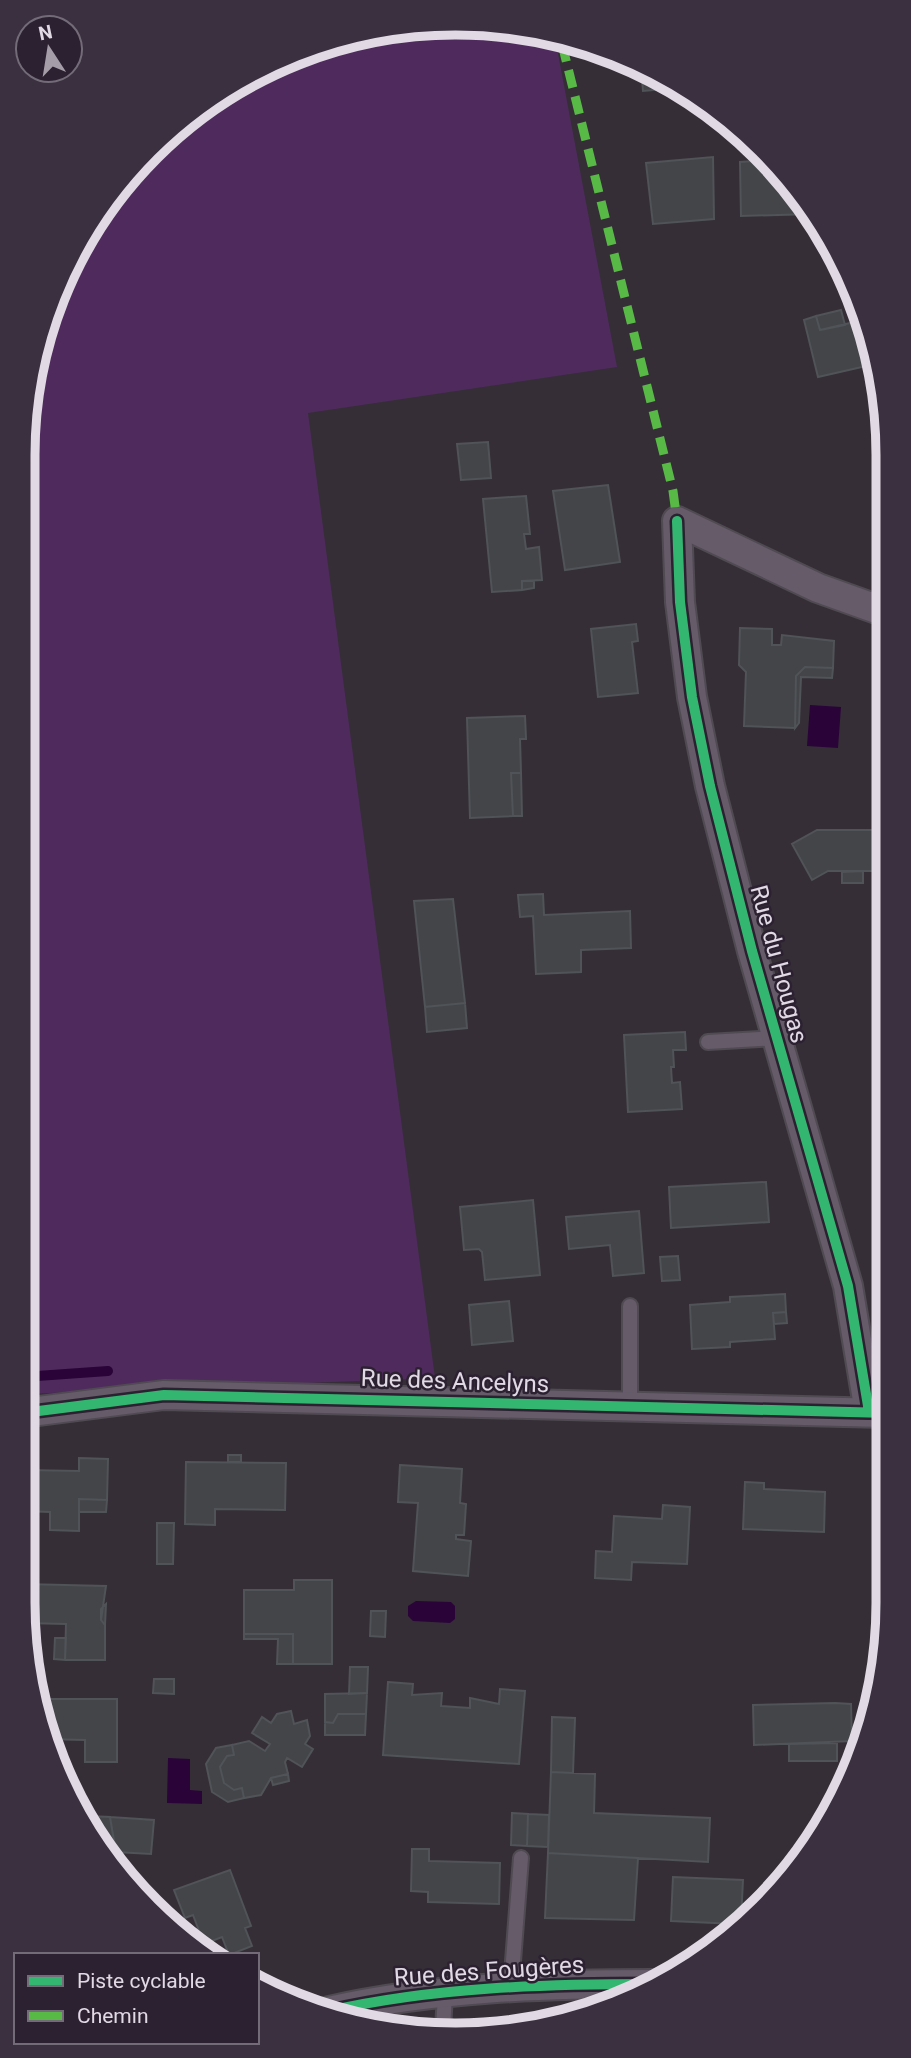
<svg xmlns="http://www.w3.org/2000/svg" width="911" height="2058" font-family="Roboto,sans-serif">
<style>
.green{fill:#4f2b5d}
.water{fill:#2a0438}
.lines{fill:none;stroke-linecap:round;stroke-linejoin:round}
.stream{stroke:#2a0438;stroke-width:10}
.building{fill:#434549;stroke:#505357;stroke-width:2}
.lane-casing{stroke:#504a52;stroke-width:18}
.street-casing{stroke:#504a52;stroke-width:32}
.lane{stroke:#655b69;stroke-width:14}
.street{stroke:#655b69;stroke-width:28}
.quiet{stroke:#58b947;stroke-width:9;stroke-dasharray:18 9;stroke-linecap:butt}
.cycleway-casing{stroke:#2c2131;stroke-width:15}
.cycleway{stroke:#33b770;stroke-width:10}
.labels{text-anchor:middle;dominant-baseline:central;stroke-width:5;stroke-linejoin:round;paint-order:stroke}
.street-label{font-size:24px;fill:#e1d9e4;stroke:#2c2131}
.rim{fill:none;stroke:#e1d9e4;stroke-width:9}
</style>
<rect width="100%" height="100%" fill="#352e37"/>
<path class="green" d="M455,23L556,43L617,367L308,413L435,1378L23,1394V455L56,290L149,150L290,56Z"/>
<path class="water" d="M810,705L841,707L838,748L807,746Z
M416,1601L451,1602L455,1606V1619L450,1623L413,1621L408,1616V1606Z
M168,1758L190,1759V1790L202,1791V1804L167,1803Z"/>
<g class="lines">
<path class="stream" d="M23,1377L108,1371
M886,1614L888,1531"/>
</g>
<path class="building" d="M641,67L678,88L643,91Z
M713,157L714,219L653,224L646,163Z
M767,160L799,192L811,214L741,216L740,162Z
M841,310L845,325L820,330L816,316Z
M816,316L820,330L863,320L875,364L818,377L804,320Z
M488,442L491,478L461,480L457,444Z
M608,485L620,562L565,570L553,491Z
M526,496L530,534H524L526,549L539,547L542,580L522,581V590L492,592L483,499Z
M522,581H534V588L522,590Z
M636,624L638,641L632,642L638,693L598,697L591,629Z
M740,628L772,629V645H781L782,635L834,641L833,668L805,667L796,676L795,728L744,726L746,672L739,665Z
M805,667L833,668L832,678L801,677L799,723L795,728L796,676Z
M881,680H885L886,732H881Z
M525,716L526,739H520L521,773H511L513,816L470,818L467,718Z
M881,732H886V749H881Z
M511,773H521L522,816H513Z
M817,830H886V876L878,871H828L812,880L792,844Z
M863,871V883H842V872Z
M543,894L544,915L630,911L631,948L581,950V972L536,974L533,916L520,917L518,895Z
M453,899L465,1003L425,1007L414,901Z
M465,1003L467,1028L427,1032L425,1007Z
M685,1032L686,1050H673L674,1067H671L672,1083L680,1082L682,1109L628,1112L624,1035Z
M766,1182L769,1222L671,1228L669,1187Z
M533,1200L540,1275L485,1280L482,1252L479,1249L464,1250L460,1207Z
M639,1211L644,1273L613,1276L610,1245L569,1249L566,1217Z
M678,1256L680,1280L662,1281L660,1257Z
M785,1294L786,1312L773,1313L775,1339L730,1342V1347L692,1349L690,1305L730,1302V1297Z
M509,1301L513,1341L472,1345L469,1305Z
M786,1312L787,1323L774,1324L773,1313Z
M228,1455H241V1462H228Z
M79,1458L108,1459L107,1500L79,1499V1531L50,1530V1512L23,1511V1470L79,1471Z
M186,1462L286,1463L285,1510L215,1509V1525L185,1524Z
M400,1465L462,1469L460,1503L466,1504L464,1535H456V1539L471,1541L468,1576L413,1571L418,1503L398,1502Z
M745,1482L764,1483V1489L825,1492L824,1532L743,1529Z
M79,1499L107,1500L106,1512H79Z
M663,1505L690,1507L687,1564L632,1562L631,1580L595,1578L596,1551L612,1552L614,1516L662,1519Z
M157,1523H174L173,1564H157Z
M294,1580H332V1664H293V1634H244V1590H294Z
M23,1584L106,1586L101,1620L105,1625V1660H65L66,1624L26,1623Z
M106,1604L105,1625L101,1620V1609Z
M371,1611H386L385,1637L370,1636Z
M244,1634H293V1664H277L278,1639H244Z
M55,1638H66L65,1660L54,1659Z
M350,1667H368L367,1693L349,1694Z
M154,1679H174V1694L153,1693Z
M388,1682L413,1684L412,1695L442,1693L441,1706L470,1708V1698L499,1704L500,1689L525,1691L519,1764L383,1755Z
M367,1693L366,1714H338L333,1723L325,1722V1694Z
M39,1699H117V1762H85V1740L45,1739Z
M835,1703L851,1704L852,1741L754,1745L753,1705Z
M291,1711L294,1724L307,1720L310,1736L305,1744L313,1749L302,1767L287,1758L285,1762L288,1774L271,1778L261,1795L244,1798L242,1788L234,1790L224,1783L220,1767L227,1756L234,1755L232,1745L249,1741L265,1751L270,1744L252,1733L262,1717L271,1723L277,1714Z
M338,1714H366L365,1735H325V1722L333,1723Z
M552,1717L575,1718L573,1773L551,1772Z
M837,1743V1761H789V1744Z
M232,1745L234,1755L227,1756L220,1767L224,1783L234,1790L242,1788L244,1798L228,1802L212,1792L206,1764L216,1748Z
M551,1772L595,1774L594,1813L710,1818L708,1862L548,1853Z
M288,1774L289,1781L273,1785L271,1778Z
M512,1813L528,1814L527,1846L511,1845Z
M528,1814L549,1815L548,1847L527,1846Z
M88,1816L110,1817L117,1860H114Z
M110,1817L154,1820L151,1854L116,1852Z
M412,1849H429V1861L500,1863L499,1904L428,1902V1892L411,1891Z
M548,1853L638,1858L634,1920L545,1918Z
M230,1870L251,1926L245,1928L252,1946L229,1955L222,1937L204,1944L193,1915L185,1918L174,1890Z
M673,1877L743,1880L741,1920L737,1924L671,1921Z"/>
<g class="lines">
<g class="lane-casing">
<path id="lane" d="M708,1042L777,1038
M630,1407V1306
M511,1987L521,1858
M443,2029L445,1994"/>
</g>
<g class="street-casing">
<path id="street" d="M677,521L680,602L692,697L710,786L752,951L848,1286L869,1412
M677,521L818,588L885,612
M23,1413L164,1395L885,1413
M329,2011C435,1987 545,1984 653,1984"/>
</g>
<use href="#lane" class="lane"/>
<use href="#street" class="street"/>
<path class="quiet" d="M562,44L673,491L677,521"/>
<g class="cycleway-casing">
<path id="cycleway" d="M677,521L680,602L692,697L710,786L752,951L848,1286L869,1412
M23,1413L164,1395L888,1413
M329,2011C435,1987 545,1984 653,1984"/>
</g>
<use href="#cycleway" class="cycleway"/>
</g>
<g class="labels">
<g class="street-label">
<text transform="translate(779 964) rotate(75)">Rue du Hougas</text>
<text transform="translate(455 1381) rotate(2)">Rue des Ancelyns</text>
<text transform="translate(489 1971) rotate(-4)">Rue des Fougères</text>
</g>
</g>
<path d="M0 0H911V2058H0ZM455 35H456A420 420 0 0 1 876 455V1603A420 420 0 0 1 456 2023H455A420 420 0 0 1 35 1603V455A420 420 0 0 1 455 35Z" fill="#3a303f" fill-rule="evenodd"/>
<path class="rim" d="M455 35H456A420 420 0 0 1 876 455V1603A420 420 0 0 1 456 2023H455A420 420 0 0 1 35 1603V455A420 420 0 0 1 455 35Z"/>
<rect x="14" y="1953" width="245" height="91" fill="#2c2131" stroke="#746b79" stroke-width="2"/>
<rect x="28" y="1976" width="35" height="10" fill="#33b770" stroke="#746b79" stroke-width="2"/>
<text x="77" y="1988" font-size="21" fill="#e1d9e4">Piste cyclable</text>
<rect x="28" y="2011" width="35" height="10" fill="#58b947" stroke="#746b79" stroke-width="2"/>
<text x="77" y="2023" font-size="21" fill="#e1d9e4">Chemin</text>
<g transform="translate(49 49) rotate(348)"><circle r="33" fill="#2c2131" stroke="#746b79" stroke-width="2"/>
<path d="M0-5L12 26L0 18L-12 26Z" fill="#a59da7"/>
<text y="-10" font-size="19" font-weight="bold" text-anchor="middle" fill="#e1d9e4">N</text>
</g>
</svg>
